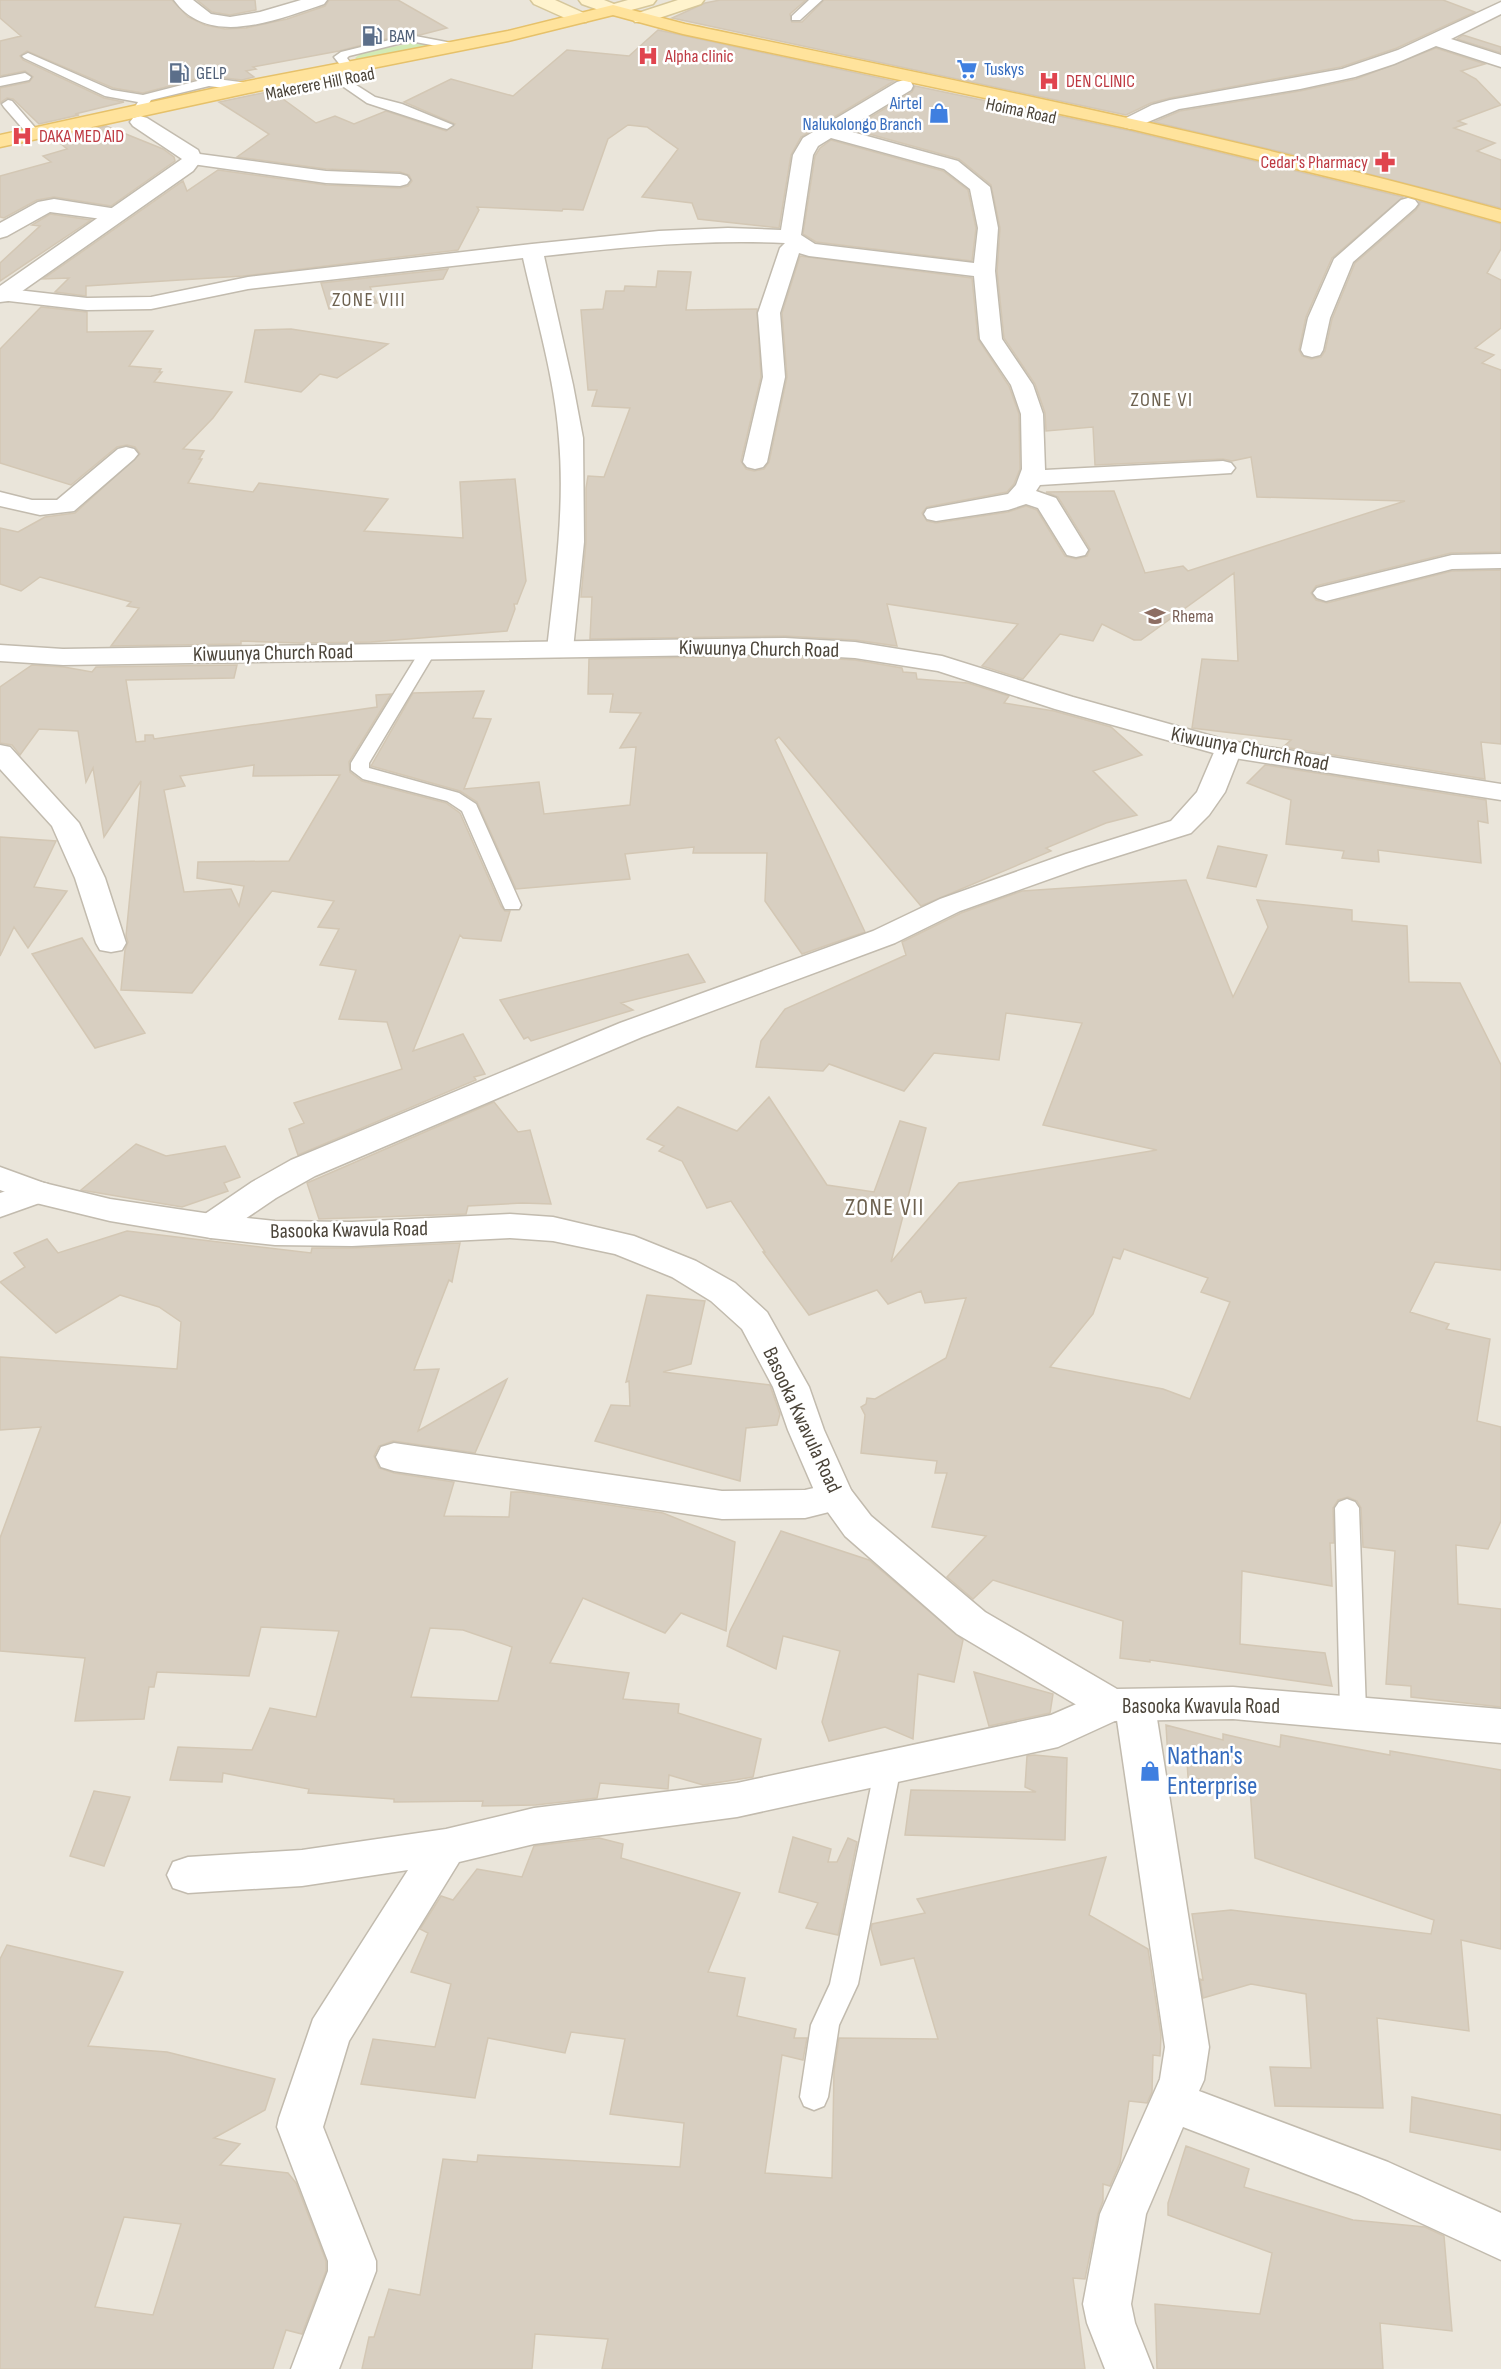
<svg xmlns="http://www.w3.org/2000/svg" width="1501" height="2369" font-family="'Sofia Sans Condensed',sans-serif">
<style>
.residential{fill:#eae5da}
.green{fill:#d2eab5}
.building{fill:#d8cfc1;stroke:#d3c7b4;stroke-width:1.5;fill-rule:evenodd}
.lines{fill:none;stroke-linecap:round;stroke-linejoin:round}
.service-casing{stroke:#c2bbae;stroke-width:3}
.minor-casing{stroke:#c2bbae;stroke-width:3}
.tertiary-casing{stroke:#c2bbae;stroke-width:3}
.secondary-casing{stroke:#d6c79b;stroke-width:3}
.primary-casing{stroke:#e6c16a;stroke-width:3}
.service{fill:#fff;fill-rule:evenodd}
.minor{fill:#fff;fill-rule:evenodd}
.tertiary{fill:#fff;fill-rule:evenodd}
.secondary{fill:#fff3cd;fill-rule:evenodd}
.primary{fill:#ffe39c;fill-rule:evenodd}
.labels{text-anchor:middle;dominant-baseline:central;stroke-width:5;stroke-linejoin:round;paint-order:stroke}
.far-service-label{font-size:18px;fill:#4e5e75;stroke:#fff;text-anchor:start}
.far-health-label{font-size:18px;fill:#be3a42;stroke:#fff;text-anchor:start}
.far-shop-label{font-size:18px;fill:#366cbe;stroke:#fff;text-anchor:start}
.far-street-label{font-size:18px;fill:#4b4439;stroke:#fff}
.far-education-label{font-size:18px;fill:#785e54;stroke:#fff;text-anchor:start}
.far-quarter-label{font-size:20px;letter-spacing:1.5px;fill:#6e6250;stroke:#fff}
.street-label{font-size:21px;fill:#4b4439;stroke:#fff}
.quarter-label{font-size:24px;letter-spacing:1.5px;fill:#6e6250;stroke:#fff}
.near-shop-label{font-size:26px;fill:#366cbe;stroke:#fff;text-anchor:start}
</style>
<rect width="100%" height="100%" fill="#f6f3ec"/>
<path class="residential" d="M0,0H1501V2369H0Z"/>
<path class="green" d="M417,42L432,48L363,64L355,58L362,53Z"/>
<path class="building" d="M0,0H172L188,17L205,25L225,29L246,28L287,19L325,6L329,0H398L447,28L420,35L409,33L339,51L253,67L256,69L246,71L254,77L242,80L208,76L143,93L113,88L27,51L20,56L23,60L104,98L124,102L75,114L79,115L39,124L13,99L7,98L0,103V88L29,82L33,77L25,71L0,76V41L21,36L0,18Z
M197,0H255L256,10L230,15L212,12Z
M720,0H806L790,14L792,22H802L824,0H1443L1475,12L1397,48L1341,67L1170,98L1151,103L1126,115L672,18L705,3Z
M658,30L894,81L801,137L791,155L779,228L698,219L692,203L642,197L678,149L647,127L628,125L608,139L583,210L563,209L562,211L477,207L479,210L458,250L243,276L86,286V296L55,292L69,278L43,279L183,181L187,191L218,170L326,185L400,188L408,186L412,181L409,175L400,172L326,169L237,157L269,134L219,102L272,91L316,123L335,116L354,124L386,111L446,131L455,124L404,102L451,79L513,96L567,50L629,56Z
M1463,35L1501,47V53L1457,39Z
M1436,48L1485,64L1461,71L1476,79L1501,105L1458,121L1466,124L1454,128L1495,143L1477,151L1501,160V208L1299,156L1154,122L1180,111L1300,91L1356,79Z
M915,86L1131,131L1403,197L1332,258L1306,317L1299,350L1302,356L1311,359L1321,357L1325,351L1332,319L1355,263L1416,210L1420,204L1419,201L1501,224V249L1487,273L1501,280V328L1475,348L1494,355L1482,363L1501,370V552L1451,553L1316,586L1311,593L1316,600L1327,603L1452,571L1501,570V744L1481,742L1485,779L1283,747L1291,740L1192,728L1202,659L1238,661L1234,573L1141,640H1134L1102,624L1093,641L1060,634L1023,679L982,666L1018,624L887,604L897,646L855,640L785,636L590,639L592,597H581L586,542V488L588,476L604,477L630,408L592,406L597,390H588L581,310L603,309L606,291H624L625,286L656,287L658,271L691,272L686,310L757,309L761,377L741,461L746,469L754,471L764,469L769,462L787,377L782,313L800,256L972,278L978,339L1009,386L1019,414L1020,469L1014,484L1007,492L927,507L922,513L927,521L936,523L1008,512L1026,506L1037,510L1065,556L1076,559L1087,556L1090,549L1058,497L1046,492L1114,491L1145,573L1183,566L1188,571L1405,501L1257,497L1251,457L1232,461L1223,459L1095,465L1093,427L1046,431L1045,413L1035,384L1004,338L997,271L1000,228L991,185L959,159L851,129L912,92Z
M106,126L163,149L174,157L175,161L111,206L54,197L37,200L4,218L0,217V176L51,162L43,156L67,149L54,138Z
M831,140L943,171L968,190L976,228L972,261L816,242L803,234L815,156L820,148Z
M50,214L91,220L0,281V263L40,226L32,225Z
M448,269L443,279L370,287L377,303L329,309L321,283Z
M41,307L87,312V332L153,331L129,366L161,369L159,372H162L154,382L232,392L213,418L183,449L204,451L199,459H202L188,483L253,492L259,483L388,499L364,531L463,538L460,482L515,479L526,581L517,604H514L515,609L507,631L371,642L300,643L241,641V644L111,646L139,608L127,606L131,602L40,577L21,591L0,584V528L18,532L45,517L75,513L140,454L135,447L127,445L117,447L71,485L0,463V349Z
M291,329L388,344L337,378L320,374L301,392L245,382L255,330Z
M785,656L855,660L902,668L903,672L916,673L917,679L968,683L1009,696L1004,703L1054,711L1111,727L1142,755L1093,771L1137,815L1106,823L1046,848L1051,851L921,906L779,737L775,740L865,932L802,954L765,901L767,853H693L694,847L625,854L630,879L516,889L477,802L460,791L371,766L413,693L484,691L473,718L491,719L464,789L539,782L544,814L630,805L636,747L620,748L641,713L610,712L613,694H588L589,659Z
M32,665L64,667L92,672L96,667L237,665L234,678L126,680L136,742L145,741V735H153L154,739L377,707L376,695L391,694L349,762L350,772L362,781L446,803L460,813L501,906L505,911H510L501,941L463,938L460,935L413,1051L463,1034L485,1074L474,1077L476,1080L298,1155L289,1129L304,1123L294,1103L402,1069L387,1022L339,1019L356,970L320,965L339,929L318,927L334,901L272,891L192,993L121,990L125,950L128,942L126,936L141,781L104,837L93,768L86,782L78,731L39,729L20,755L12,745L0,743V687ZM254,765L253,776L340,775L289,861L198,862L197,878L244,886L239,906L231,889L184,892L164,790L185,786L180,776Z
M1265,765L1486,800L1488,823L1478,821L1481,863L1378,850L1379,862L1342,858L1344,851L1286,844L1291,800L1247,783Z
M0,837L56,841L34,887L67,891L28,948L14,927L0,956Z
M1218,846L1267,855L1256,887L1207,878Z
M1186,880L1233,997L1268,927L1257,900L1352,910V921L1407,926L1409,982L1460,983L1501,1065V1270L1435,1262L1410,1312L1449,1324L1446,1329L1490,1339L1477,1421L1501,1427V1521L1488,1549L1456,1545L1458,1604L1501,1609V1707L1411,1697V1686L1386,1684L1395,1551L1363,1547L1361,1508L1357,1501L1348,1497L1338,1500L1333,1508L1334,1543H1330L1332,1586L1242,1571L1240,1644L1325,1653L1332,1686L1150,1660V1662L1120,1658L1123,1621L993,1580L973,1599L947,1577L986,1536L932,1527L947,1473H935L937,1461L861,1453L865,1415L861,1407L866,1404L867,1398L875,1399L946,1358L966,1298L925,1303L921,1291L888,1304L877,1290L809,1315L763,1252H765L731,1201L707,1208L682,1161L659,1151L664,1146L647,1139L678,1107L737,1131L769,1097L827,1185L874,1192L900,1121L926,1128L891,1262L959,1183L1157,1150L1043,1125L1082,1023L1006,1013L999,1060L934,1053L904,1091L829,1064L823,1071L756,1067L761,1041L785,1009L906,955L902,942L961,913L1022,891ZM1124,1249L1208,1278L1201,1292L1230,1302L1190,1399L1163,1389L1050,1367L1093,1314L1113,1257L1120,1259Z
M82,938L145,1033L95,1048L32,954Z
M688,954L705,982L621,1003L633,1010L531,1041L528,1037L524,1039L500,1000Z
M494,1102L518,1132L530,1130L551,1204L522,1203L468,1206L466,1214L319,1219L307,1183Z
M136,1144L166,1156L225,1146L240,1177L224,1183L228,1191L182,1207L81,1190Z
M127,1231L311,1253L312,1248H352L460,1243L452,1282L449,1280L414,1370L439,1369L418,1431L507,1379L475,1453L393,1441L379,1446L374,1456L379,1468L394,1473L454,1482L444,1516L509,1517L511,1492H522L663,1513L735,1542L726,1631L681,1613L665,1633L583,1598L550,1663L629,1673L623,1699L679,1704L678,1713L761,1739L753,1777L703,1785L669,1775L668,1789L600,1783L597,1798L536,1805L482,1806L483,1801L394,1802V1799L308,1793L309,1789L223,1773L222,1782L170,1780L178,1747L252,1750L270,1708L316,1717L339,1631L261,1627L249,1676L157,1672L154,1687H149L144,1719L75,1721L85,1658L0,1651V1538L41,1427L0,1430V1357L177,1369L181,1322L159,1307L120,1295L56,1333L0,1282L25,1267L14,1253L47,1239L58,1253ZM430,1628L463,1630L512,1647L498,1701L411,1697Z
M647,1295L705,1301L691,1364L663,1372L770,1385L771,1388L780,1414L777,1425L746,1428L740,1481L595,1441L611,1405L630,1406L629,1381L626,1382Z
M781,1531L869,1560L963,1640L954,1682L918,1674L913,1739L885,1727L829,1741L822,1722L840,1651L783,1636L776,1669L727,1646L730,1631Z
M974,1672L1053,1694L1050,1713L989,1726Z
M1166,1725L1223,1740V1734L1280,1747L1281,1735L1390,1755V1751L1501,1770V1949L1461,1940L1469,2031L1377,2018L1383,2108L1275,2106L1270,2067L1311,2068L1306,1994L1251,1984L1203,1998L1200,1979L1203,1980L1192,1914L1231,1910L1431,1934L1434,1920L1255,1858L1250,1788L1188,1777L1187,1761L1168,1759Z
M1034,1755L1067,1758L1065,1840L905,1835L911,1790L1036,1792L1025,1787L1027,1756Z
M94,1791L130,1797L104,1866L70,1856Z
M793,1837L831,1849L828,1862H837L848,1838L857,1842L838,1935L806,1928L818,1903L779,1892Z
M599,1838L623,1844L621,1858L740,1893L708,1972L745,1978L737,2016L796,2029L794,2038H807L803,2060L782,2055L765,2173L832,2178L834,2071L839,2038L938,2039L914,1958L881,1965L871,1929L872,1924L925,1913L917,1899L1106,1857L1089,1915L1148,1949L1161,2035L1160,2056L1153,2055L1152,2092L1147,2103L1129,2101L1120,2163L1110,2186L1103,2184V2201L1098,2214L1085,2279L1073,2278L1085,2369H602L608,2339L535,2334L532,2369H362L369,2337H374L389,2289L420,2295L443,2159L477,2162L478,2155L680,2167L684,2123L610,2114L625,2039L571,2032L565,2053L488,2038L475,2098L361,2084L373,2039L435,2047L451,1984L411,1972L428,1933L420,1929L441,1896L453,1900L477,1869L522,1877L534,1846Z
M7,1945L123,1972L88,2046L167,2052L275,2079L265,2110L214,2138L240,2144L220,2165L288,2173L296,2183L326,2261V2271L302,2334L286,2330L273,2369H0V1959ZM124,2217L181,2224L153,2315L95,2307Z
M1412,2097L1501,2115V2150L1410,2132Z
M1186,2146L1249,2169L1244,2187L1353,2220L1425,2227L1444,2236L1452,2331L1380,2323L1383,2369H1157L1155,2304L1260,2314L1272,2253L1168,2215V2203Z"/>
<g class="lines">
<g class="service-casing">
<path id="service" d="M809,0H822L800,20H792V16Z
M410,35L457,44L459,46L453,49L410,41L349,56L347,58L354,68L348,72L344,70L334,57L341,52Z
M28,53L112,90L143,95L209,78L248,83L254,87L248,91L209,86L151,100L143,113L139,114L133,110L138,102L105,96L24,58L22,56Z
M25,73L31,77L29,80L0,86V78Z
M342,76L375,97L402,104L453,125L447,129L443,128L367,103L338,83L336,80Z
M8,100L12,101L38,131L40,134L38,137H30L4,107L2,104Z
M428,646L436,651L369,763V768L459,793L476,804L521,905L519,909H505L503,905L462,811L447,801L363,779L351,770V763L420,651Z
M1347,1499L1355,1502L1359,1508L1366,1711L1362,1718L1353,1721L1344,1718L1340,1711L1335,1508L1339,1502Z
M888,1756L897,1759L901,1767L858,1984L839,2025L828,2097L824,2106L814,2110L804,2106L800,2097L811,2025L830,1984L875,1767L879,1759Z"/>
</g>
<g class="minor-casing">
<path id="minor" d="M174,0H193L211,14L230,17L260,12L301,0H327L324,4C279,19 209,49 174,0Z
M1501,2V14L1451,39L1501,55V67L1436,46L1394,64L1355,77L1300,89L1179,109L1131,129L1124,127L1121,123L1124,119L1152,105L1170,100L1342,69L1398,50Z
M904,80L911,82L913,86L911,90L845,130L958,161L990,187L998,228L995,271L1002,339L1033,385L1043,414L1045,470L1223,461L1231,463L1235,468L1231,473L1040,485L1036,491L1056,498L1088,550L1085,555L1076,557L1067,555L1038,508L1026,504L1008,510L936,521L927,519L924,514L927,509L1008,494L1016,485L1022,469L1021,414L1011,385L980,339L974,276L809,256L799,253L780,313L785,377L767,462L763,467L755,469L747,467L743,462L763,377L758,313L780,248L785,243C703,239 625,247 544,256L573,385L583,438L584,542L573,649L569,655L560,657L551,655L547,649C555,579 565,509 559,439C555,379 536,316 523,258L248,289L151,309L87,310L0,300V288L87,298L151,297L248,277L532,244L659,231L728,228L781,230L793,155L803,138L897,82ZM831,138L944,169L970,189L978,228L974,263L815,244L801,235L813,155L818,146Z
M192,153L326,171L400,174L407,176L410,180L407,184L400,186L326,183L185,163L182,159L185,155Z
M1408,198L1415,200L1418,204L1415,208L1353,262L1330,318L1323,350L1320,355L1312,357L1304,355L1301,350L1308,318L1334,259L1401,200Z
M54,199L117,209L124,211L127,215L124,219L117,221L50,212L7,236L0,238V223L38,202Z
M126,447L134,449L138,454L134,459L74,511L40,515L0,506V492L32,500H57L118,449Z
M1501,554V568L1452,569L1326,601L1317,598L1313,593L1317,588L1452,555Z
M1228,741L1238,743L1242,749L1225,792L1209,815L1191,833L1086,866L960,911L895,943L642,1037L315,1176L276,1198L223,1234L211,1238L199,1234L194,1226L199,1218L252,1182L291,1160L620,1023L873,931L940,899L1066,854L1171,821L1197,792L1218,743Z
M0,745L10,747L79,823L105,878L126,943L122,950L111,952L100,950L96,943L75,878L52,826L0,769Z
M36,1181L48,1184L53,1192L48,1200L0,1217V1193Z
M394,1443L722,1491L805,1490L836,1483L849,1487L855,1497L849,1507L805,1518L722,1519L394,1471L381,1467L376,1457L381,1447Z
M1111,1689C1125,1693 1135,1690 1149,1694L1155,1706L1209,2047L1204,2080L1199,2091L1388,2162L1501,2213V2260L1358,2194L1183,2127L1146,2214L1131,2304L1135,2323L1153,2369H1105L1087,2323L1083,2304L1100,2214L1160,2079L1165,2047L1117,1720L1058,1747L737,1817L534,1844L459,1862L349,2041L323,2127L376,2261V2271L339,2369H291L328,2271V2261L277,2127L279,2118L313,2019L408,1870L302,1886L188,1893L173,1888L167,1875L173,1862L188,1857L302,1850L446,1829L534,1808L737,1783L1051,1715Z"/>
</g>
<g class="tertiary-casing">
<path id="tertiary" d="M140,116L147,118L198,150L202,159L193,171L8,301L0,302V286L182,159L133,126L130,122L133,118Z
M785,638L855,642L942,656L1073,697L1230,741L1501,784V800L1228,757L1055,709L938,671L855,658L785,654L63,665L0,661V645L63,649Z
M0,1167L44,1183L110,1199L211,1214L275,1221L352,1222L510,1214L553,1217L634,1236L696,1261L735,1283L767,1312L809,1387L824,1430L851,1490L871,1516L985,1612L1117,1689L1233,1687L1501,1709V1743L1233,1719L1111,1721L1097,1717L957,1634L845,1536L817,1497L788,1430L773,1387L742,1329L711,1301L672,1277L615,1254L553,1241L510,1238L352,1246L275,1245L211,1238L110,1221L36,1203L0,1190Z"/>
</g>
<g class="secondary-casing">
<path id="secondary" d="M531,0H555L586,14L589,18L586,22H574L534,4Z
M579,0H604L614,4L628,0H656L653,4L613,15L582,4Z
M678,0H704L701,4L647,22H635L632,18L635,14Z"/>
</g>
<g class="primary-casing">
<path id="primary" d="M613,5L685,24C958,81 1232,136 1501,210V222L1408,196L1131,129L683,34L613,15L508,41L248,93L0,147V135L248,81L508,31Z"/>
</g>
<use href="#service" class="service"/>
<use href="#minor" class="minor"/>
<use href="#tertiary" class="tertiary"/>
<use href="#secondary" class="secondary"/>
<use href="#primary" class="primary"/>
</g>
<defs>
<g id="fuel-bare" transform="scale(1.62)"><path d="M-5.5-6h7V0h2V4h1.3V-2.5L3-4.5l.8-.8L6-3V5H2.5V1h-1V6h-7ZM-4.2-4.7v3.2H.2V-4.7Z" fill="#5c6f8a" stroke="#fff" stroke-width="2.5" paint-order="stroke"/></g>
<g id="hospital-bare" transform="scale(1.62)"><path d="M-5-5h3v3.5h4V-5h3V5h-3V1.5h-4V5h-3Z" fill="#e0444e" stroke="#fff" stroke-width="2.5" paint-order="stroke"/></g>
<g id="supermarket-bare" transform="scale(1.62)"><path d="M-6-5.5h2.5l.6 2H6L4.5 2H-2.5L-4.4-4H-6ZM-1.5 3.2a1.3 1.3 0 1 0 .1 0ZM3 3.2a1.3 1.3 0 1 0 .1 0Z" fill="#3f7fe0" stroke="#fff" stroke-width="2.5" paint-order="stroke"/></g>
<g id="shop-bare" transform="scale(1.62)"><path d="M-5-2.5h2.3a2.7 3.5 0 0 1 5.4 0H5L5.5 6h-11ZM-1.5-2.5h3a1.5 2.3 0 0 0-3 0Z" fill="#3f7fe0" stroke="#fff" stroke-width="2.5" paint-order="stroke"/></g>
<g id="pharmacy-bare" transform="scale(1.62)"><path d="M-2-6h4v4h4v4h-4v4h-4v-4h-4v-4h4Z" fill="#e0444e" stroke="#fff" stroke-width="2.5" paint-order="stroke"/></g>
<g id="school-bare" transform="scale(1.62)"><path d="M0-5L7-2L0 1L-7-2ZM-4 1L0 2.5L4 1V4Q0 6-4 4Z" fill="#8d6e63" stroke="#fff" stroke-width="2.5" paint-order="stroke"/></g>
</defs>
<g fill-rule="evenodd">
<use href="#fuel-bare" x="372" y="36"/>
<use href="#hospital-bare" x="648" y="56"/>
<use href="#supermarket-bare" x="967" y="69"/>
<use href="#fuel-bare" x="179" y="73"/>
<use href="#hospital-bare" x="1049" y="81"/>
<use href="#shop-bare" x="939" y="113"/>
<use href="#hospital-bare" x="22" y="136"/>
<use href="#pharmacy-bare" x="1385" y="162"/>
<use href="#school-bare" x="1155" y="616"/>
<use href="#shop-bare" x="1150" y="1771"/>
</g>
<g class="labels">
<g class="far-service-label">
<text x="389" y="36">BAM</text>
<text x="196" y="73">GELP</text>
</g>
<g class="far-health-label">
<text x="665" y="56">Alpha clinic</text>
<text x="1066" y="81">DEN CLINIC</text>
<text x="39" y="136">DAKA MED AID</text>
<text x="1368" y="162" text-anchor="end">Cedar's Pharmacy</text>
</g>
<g class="far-shop-label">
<text x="984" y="69">Tuskys</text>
<text x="922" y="103" text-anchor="end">Airtel<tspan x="922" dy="21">Nalukolongo Branch</tspan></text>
</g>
<g class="far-street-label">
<text transform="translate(320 84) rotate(-11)">Makerere Hill Road</text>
<text transform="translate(1021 111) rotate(12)">Hoima Road</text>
</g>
<g class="far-education-label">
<text x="1172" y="616">Rhema</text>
</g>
<g class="far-quarter-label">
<text x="369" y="300">ZONE VIII</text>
<text x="1162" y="400">ZONE VI</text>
</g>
<g class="street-label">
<text transform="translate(759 649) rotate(1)">Kiwuunya Church Road</text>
<text transform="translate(273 653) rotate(-1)">Kiwuunya Church Road</text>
<text transform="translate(1250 749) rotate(11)">Kiwuunya Church Road</text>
<text transform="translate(349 1230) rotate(-1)">Basooka Kwavula Road</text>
<text transform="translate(802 1420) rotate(65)">Basooka Kwavula Road</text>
<text x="1201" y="1706">Basooka Kwavula Road</text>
</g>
<g class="quarter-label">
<text x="885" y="1207">ZONE VII</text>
</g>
<g class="near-shop-label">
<text x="1167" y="1756">Nathan's<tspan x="1167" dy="30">Enterprise</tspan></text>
</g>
</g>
</svg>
